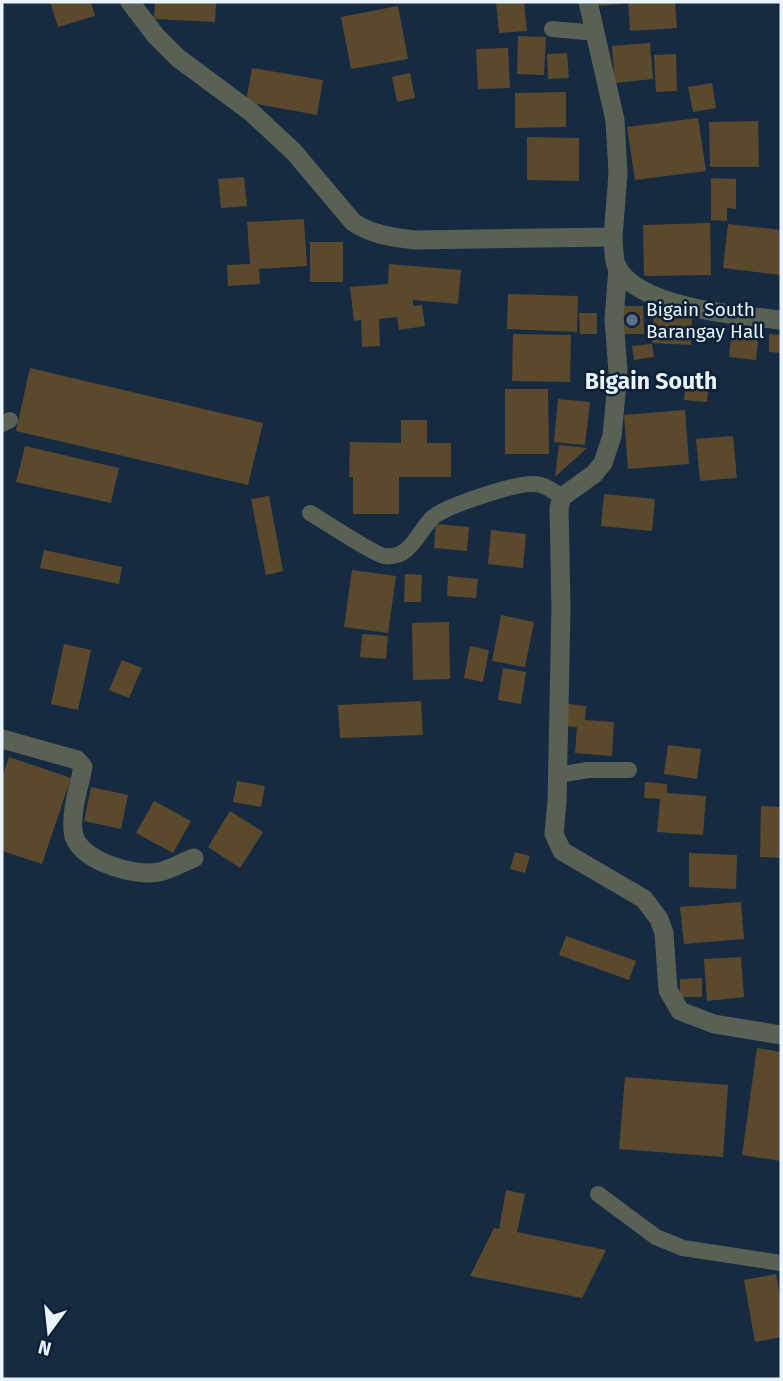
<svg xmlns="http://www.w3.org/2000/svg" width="783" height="1381" font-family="'Fira Sans',sans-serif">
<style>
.building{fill:#5b492d}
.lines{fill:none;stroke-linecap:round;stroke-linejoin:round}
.service{stroke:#596155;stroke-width:16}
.minor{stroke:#596155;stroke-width:19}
.tertiary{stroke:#596155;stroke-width:19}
.service-dot{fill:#5c6f8a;stroke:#0c2136;stroke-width:2.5}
.labels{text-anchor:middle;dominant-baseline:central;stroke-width:5;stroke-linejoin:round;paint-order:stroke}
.poi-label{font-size:19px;fill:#e8f3fe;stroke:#0c2136;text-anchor:start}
.quarter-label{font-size:23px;font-weight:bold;fill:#e8f3fe;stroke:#0c2136}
</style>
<rect width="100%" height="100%" fill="#162b41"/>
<path class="building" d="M50,2H91L95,16L58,27Z
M155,2H216L215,22L154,19Z
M496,2H524L527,31L499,33Z
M595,2H623V4L596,6Z
M628,2H675L677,28L630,31Z
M398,6L408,59L351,69L341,17Z
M518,36L546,37L544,75L517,74Z
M650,43L653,79L615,83L612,46Z
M508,48L510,88L478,89L476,49Z
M567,53L569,78L548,79L547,54Z
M676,54L677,91L656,92L654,55Z
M252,68L323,80L317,115L246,102Z
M410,73L415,98L397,102L392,77Z
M712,83L716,108L693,112L688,87Z
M566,92V127L515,128V93Z
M698,118L706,171L635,180L627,127Z
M758,121L759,167H710L709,122Z
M527,137L579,138V181L527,180Z
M244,177L247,206L221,208L218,179Z
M711,178L736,179V209L727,208V221L711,220Z
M304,219L307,266L259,269L260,284L228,286L227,265L250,264L247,222Z
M710,223L711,275L644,276L643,225Z
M728,224L781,230V275L723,268Z
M310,242H343V282H310Z
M389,264L461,270L458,304L413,300V306L422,305L425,326L399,330L397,317L379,319L380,346L362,347L361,320L354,321L350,287L388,284Z
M508,294L578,296L577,332L507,329Z
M621,306H643L644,334H622Z
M579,313H597V334H580Z
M654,314L692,316L691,345L652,343Z
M732,327L759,330L756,360L729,357Z
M513,334L571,335L570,382L512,381Z
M769,334L781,335V353L769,352Z
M652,344L654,357L634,360L632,346Z
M30,368L263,423L248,485L16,431Z
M686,379L709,381L707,402L684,400Z
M505,389H548L549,454H505Z
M558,399L590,402L585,445L554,442Z
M685,410L689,464L628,469L624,415Z
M401,420H427V443H451V477H399V514H353V477H349L350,442L401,443Z
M733,436L737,478L700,481L696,439Z
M559,445L587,448L555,477Z
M25,446L119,468L111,503L16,482Z
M604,494L655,499L652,531L601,526Z
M269,496L283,571L266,575L251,499Z
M436,524L469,527L467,551L434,548Z
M491,530L526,534L523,568L488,564Z
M44,550L122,567L119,584L40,568Z
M352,570L396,576L388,633L344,627Z
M405,574L422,575L421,602H404Z
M448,576L478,579L476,598L447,596Z
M501,615L534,622L525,667L492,661Z
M449,622L450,679L413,680L412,623Z
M362,634L388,636L386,659L360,657Z
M64,644L91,650L78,710L51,704Z
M470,646L489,650L483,682L464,678Z
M122,660L142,668L129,698L109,690Z
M503,668L526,672L521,704L498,700Z
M421,701L423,735L340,738L338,705Z
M568,704L586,706L585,720L614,722L612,756L575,753L577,727L566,726Z
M668,745L701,749L697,779L664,774Z
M9,757L71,778L42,864L2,851V777Z
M237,781L265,786L261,807L233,802Z
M645,782L667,784V793L706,796L703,835L657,832L660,799L644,798Z
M91,787L128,795L121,829L84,821Z
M154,801L191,821L173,853L136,833Z
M761,806L781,807V858L760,857Z
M230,811L263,832L240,868L208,847Z
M515,852L530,856L525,873L510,869Z
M689,853L737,855L736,889L689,887Z
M741,902L744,939L684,944L680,907Z
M566,936L636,961L629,980L559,955Z
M741,957L744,997L707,1001L704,959Z
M702,978V997H680V979Z
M757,1048L781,1052V1161L742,1155Z
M625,1077L728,1085L723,1157L619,1149Z
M506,1190L525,1194L517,1232L606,1250L582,1298L470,1276L494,1228L499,1229Z
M776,1274L781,1301V1337L755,1342L744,1280Z"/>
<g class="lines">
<path class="service" d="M552,29L596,33
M2,424L10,420
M310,513C324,521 373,554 384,556C410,560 418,532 432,518C445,506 516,483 533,484C545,484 553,491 562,497
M558,775L588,770H629
M598,1194L656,1237L683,1248L781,1263"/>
<path class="minor" d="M618,268L614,319L618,372L612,436L603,463L594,474L562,497L559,508L561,608L557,802L554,834L562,851L644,899L659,919L664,933L668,990L680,1011L714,1024L781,1035
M2,739L77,760L83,767C79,787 71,810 73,831C75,860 134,877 159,872C170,870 183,862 194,858"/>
<path class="tertiary" d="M130,2L156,36L178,58L251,112L294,152L353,222C372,235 392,237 414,240L613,237C614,247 613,261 618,269C644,309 738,315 781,320
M588,2L615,120L618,173L613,237"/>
</g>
<circle class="service-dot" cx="632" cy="320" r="7"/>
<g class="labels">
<g class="poi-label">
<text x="646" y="309">Bigain South<tspan x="646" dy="22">Barangay Hall</tspan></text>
</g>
<g class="quarter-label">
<text x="651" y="381">Bigain South</text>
</g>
</g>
<rect width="783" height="1381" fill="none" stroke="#e8f3fe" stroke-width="7"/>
<g transform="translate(49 1332) rotate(195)" stroke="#0c2136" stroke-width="5" paint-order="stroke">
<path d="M0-5L12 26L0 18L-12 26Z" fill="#e8f3fe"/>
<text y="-10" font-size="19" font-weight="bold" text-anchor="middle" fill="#e8f3fe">N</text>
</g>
</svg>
